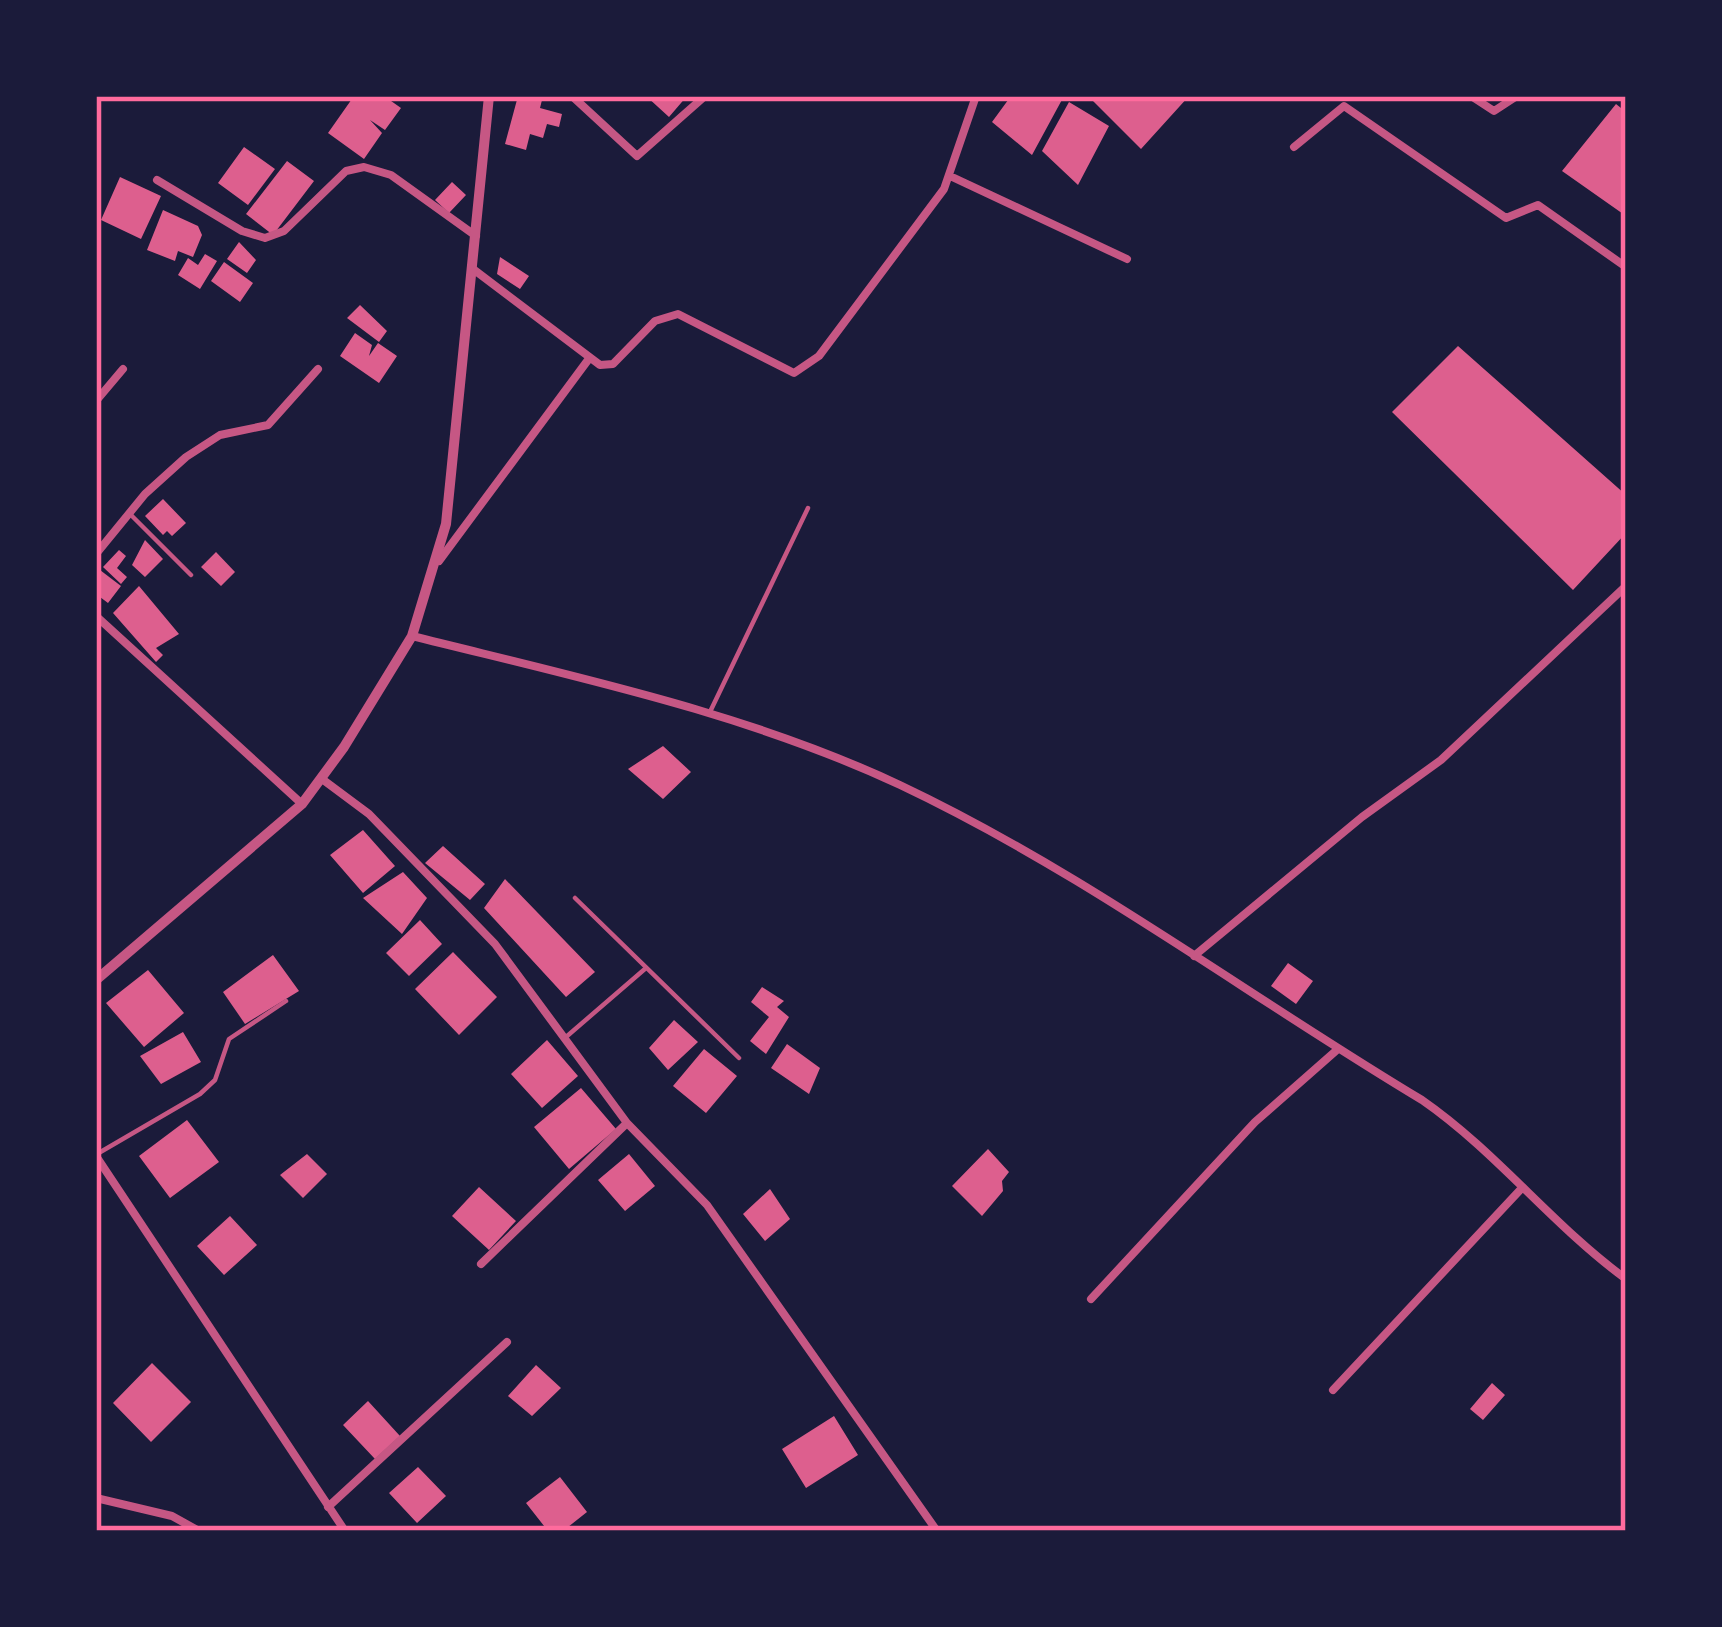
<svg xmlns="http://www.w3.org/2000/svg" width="1722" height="1627" font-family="'PT Serif',serif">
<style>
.building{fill:#dd5f8e}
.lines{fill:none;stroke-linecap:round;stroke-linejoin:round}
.service{stroke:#c65784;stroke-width:4.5}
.minor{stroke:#c65784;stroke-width:8}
.tertiary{stroke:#c65784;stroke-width:10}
.neatline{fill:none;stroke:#ff6b9d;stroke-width:4.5}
</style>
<rect width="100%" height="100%" fill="#1b1b3a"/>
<path class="building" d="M354,96H384L401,108L385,130L370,120L382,133L364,159L328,133Z
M518,96H543L540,108L562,114L559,127L547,124L543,138L530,134L526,150L505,144Z
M646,96H687L669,117Z
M1011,96H1064L1032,155L992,122Z
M1088,96H1189L1141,149Z
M1069,102L1109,126L1078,185L1042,151Z
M1616,104L1626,112V216L1562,171Z
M244,147L275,169L248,205L218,183Z
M287,161L314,181L273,235L246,214Z
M120,177L161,196L141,239L101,220Z
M452,182L466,195L449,213L435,200Z
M163,210L198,226L202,235L193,257L178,251L175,261L147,250Z
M239,242L256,260L247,273L227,259Z
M205,254L217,261L200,289L178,275L188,258L198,265Z
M500,257L529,276L520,289L497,274Z
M224,262L253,283L240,302L211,281Z
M360,305L387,331L379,342L347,318Z
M355,333L372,345L369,356L378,343L397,356L379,383L340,356Z
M1458,346L1626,495V533L1573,590L1392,412Z
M163,499L186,523L172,536L167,531L163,535L145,516Z
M145,540L163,559L145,577L132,565Z
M119,550L126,556L117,568L127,577L121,584L103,567Z
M216,552L235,572L221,586L201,567Z
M100,570L121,586L108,603L96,594Z
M139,586L179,634L156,648L163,655L156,662L113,613Z
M663,746L691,772L663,799L628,769Z
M363,830L395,866L363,893L330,855Z
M443,846L485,884L470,900L425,863Z
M403,872L427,898L402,934L363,898Z
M505,879L595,972L566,997L484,908Z
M420,920L442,944L409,976L386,953Z
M453,952L497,997L459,1035L415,989Z
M273,955L299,991L245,1024L223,992Z
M1288,963L1313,981L1296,1004L1271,986Z
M148,970L184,1013L144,1047L106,1003Z
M762,987L784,1001L777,1007L789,1017L766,1054L750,1041L769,1017L751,1002Z
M674,1020L698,1042L668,1070L649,1048Z
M183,1032L201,1062L161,1084L140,1056Z
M547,1040L578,1076L542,1108L511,1074Z
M787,1044L820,1068L809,1094L771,1068Z
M704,1049L737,1076L706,1113L673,1086Z
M581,1088L616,1129L569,1169L534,1127Z
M187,1120L219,1162L170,1198L139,1156Z
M988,1149L1009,1172L1002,1181L1003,1191L982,1216L952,1186Z
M307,1154L327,1174L303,1198L280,1175Z
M629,1154L655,1186L625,1211L598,1180Z
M479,1187L516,1221L489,1250L452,1216Z
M770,1189L790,1219L765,1241L743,1214Z
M230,1216L257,1245L224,1275L197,1246Z
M152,1363L191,1402L151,1442L113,1403Z
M536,1365L561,1388L532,1416L508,1396Z
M1492,1383L1505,1395L1483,1420L1470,1409Z
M368,1401L400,1436L375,1459L343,1425Z
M834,1416L858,1455L806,1488L782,1449Z
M418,1467L446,1496L417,1523L389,1493Z
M560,1477L587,1512L563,1531H548L526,1503Z"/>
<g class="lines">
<path class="service" d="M129,513L191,575
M709,714L808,508
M575,898L739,1058
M566,1037L646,968
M97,1154L200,1094L215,1080L229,1039L286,1001"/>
<path class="minor" d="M572,96L637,156L705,96
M1471,96L1494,111L1517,96
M1294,147L1344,106L1506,218L1538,205L1626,267
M950,176L1127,259
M157,180L242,231L265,238L284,231L346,171L364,167L391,175L476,236
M473,269L600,365L613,364L655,321L678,314L794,373L819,356L944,189L976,96
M96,401L123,369
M96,554L145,494L186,457L220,435L268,425L318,369
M439,561L588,360
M96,616L302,804
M412,636C576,677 747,713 900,785C1084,872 1248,996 1422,1100C1497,1152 1552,1225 1626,1279
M322,779L369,814L495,944L627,1123L707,1205L937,1531
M1194,956L1362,817L1441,760L1626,586
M96,1156L345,1531
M481,1264L627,1123
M1091,1299L1255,1122L1338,1049
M1333,1390L1521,1189
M96,1498L172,1516L199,1531
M328,1507L507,1342"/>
<path class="tertiary" d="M96,980L302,804L344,747L412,636L446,524L489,96"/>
</g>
<rect width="1722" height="1627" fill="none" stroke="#1b1b3a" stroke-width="198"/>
<rect x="99" y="99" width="1524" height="1429" class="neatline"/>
</svg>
